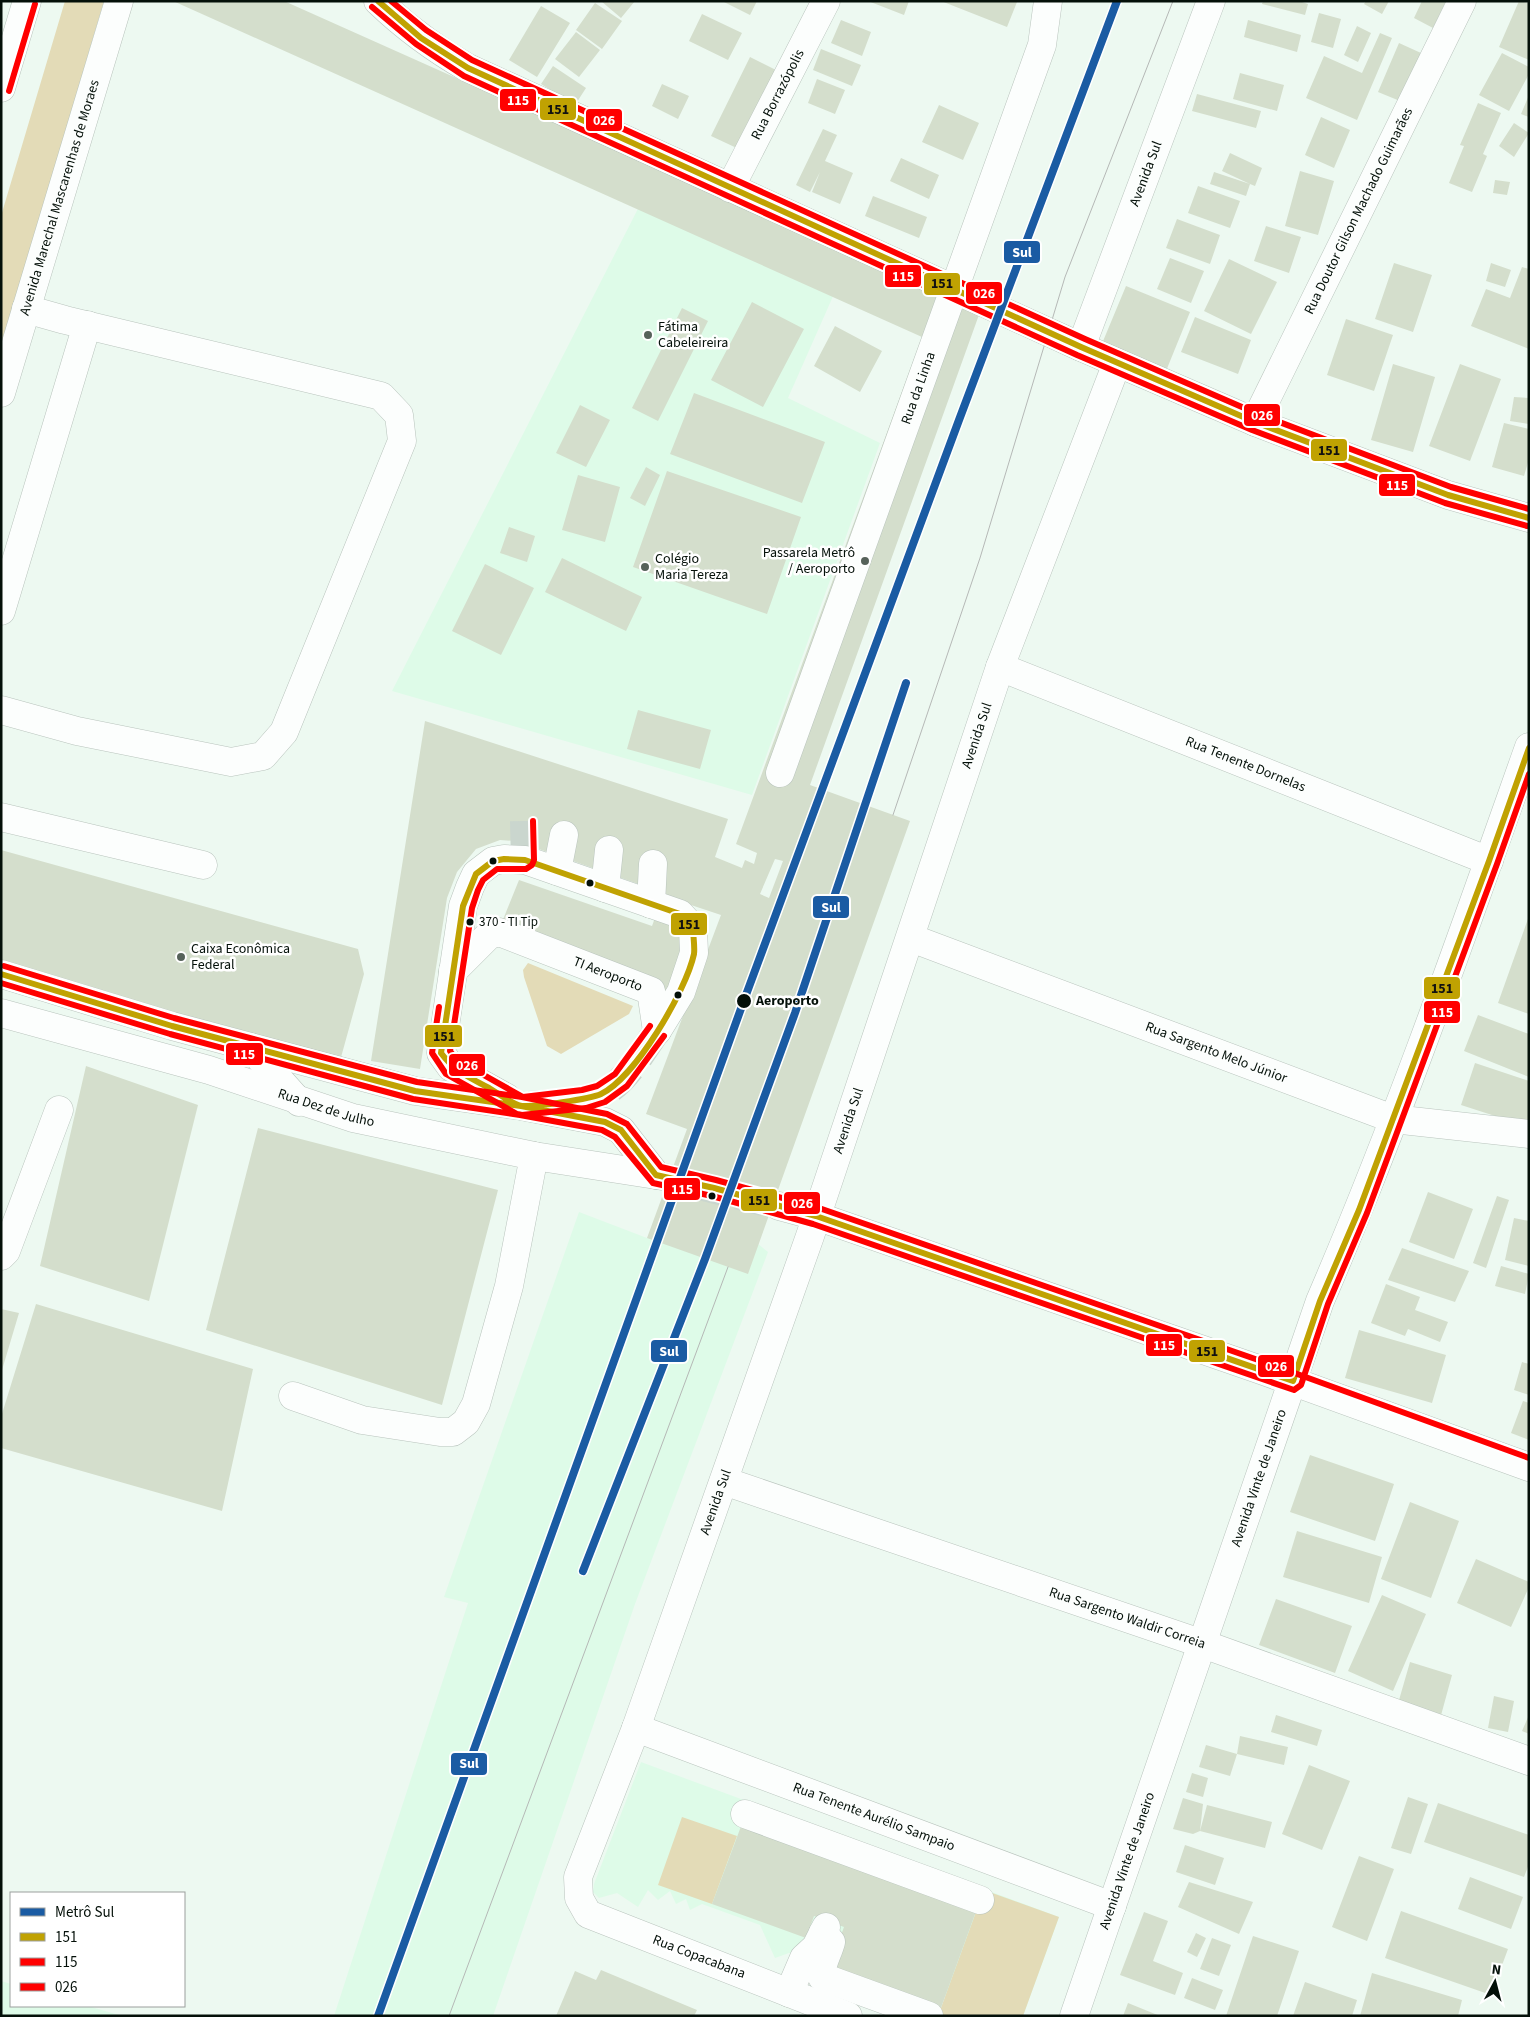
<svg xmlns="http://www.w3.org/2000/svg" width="1530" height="2017" font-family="'Source Sans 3',sans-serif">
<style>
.built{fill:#defbe8}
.green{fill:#e3dbb7}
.building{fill:#d4decc;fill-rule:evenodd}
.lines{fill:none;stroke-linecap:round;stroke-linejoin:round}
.minor-tunnel{stroke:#cad6ce;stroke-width:28;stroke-dasharray:28 14;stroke-linecap:butt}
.major-tunnel{stroke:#cad6ce;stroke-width:28;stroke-dasharray:28 14;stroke-linecap:butt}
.minor-casing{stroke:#b9c4bd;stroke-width:29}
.major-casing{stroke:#b9c4bd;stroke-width:29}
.highway-casing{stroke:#b9c4bd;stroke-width:29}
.minor{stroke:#fcfefd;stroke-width:28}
.major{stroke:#fcfefd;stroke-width:28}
.highway{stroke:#fcfefd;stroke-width:28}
.tram{stroke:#b5b8b6;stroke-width:1}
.bus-1-casing{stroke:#fff;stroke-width:10}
.bus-2-casing{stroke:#fff;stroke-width:10}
.bus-3-casing{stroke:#fff;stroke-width:10}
.bus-1{stroke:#c0a202;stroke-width:6}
.bus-2{stroke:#f00;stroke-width:6}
.bus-3{stroke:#f00;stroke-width:6}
.metro-1-casing{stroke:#fff;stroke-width:11}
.metro-1{stroke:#1a5ba3;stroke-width:8}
.poi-dot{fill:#56625a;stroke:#fff;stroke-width:2}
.bus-dot{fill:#041009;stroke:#fff;stroke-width:2}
.labels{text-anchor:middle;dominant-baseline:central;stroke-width:5;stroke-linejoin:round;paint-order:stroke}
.bus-label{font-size:13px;fill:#041009;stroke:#fff;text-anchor:start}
.street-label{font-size:14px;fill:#041009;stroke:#fff}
.poi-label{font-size:14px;fill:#041009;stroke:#fff;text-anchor:start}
.stop-label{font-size:14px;font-weight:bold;fill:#041009;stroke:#fff;text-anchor:start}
.line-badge{stroke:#fff;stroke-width:2}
.badge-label{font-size:14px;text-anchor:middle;font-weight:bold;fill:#fff}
.pale-badge-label{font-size:14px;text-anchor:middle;font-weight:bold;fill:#111}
</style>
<rect width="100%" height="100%" fill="#edf9f1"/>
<path class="built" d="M645,195L838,285L788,398L880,443L752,795L392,691Z
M579,1212L647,1238L758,1244L768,1252L635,1604L493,2016H334L468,1603L444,1597Z
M641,1762L1059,1917L1023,2016L813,1962L789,1953L775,1958L760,1925L702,1904L690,1910L686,1899L676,1904L670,1891L658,1900L648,1890L638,1907L617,1893L599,1898L593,1892L594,1884Z
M1,1981L11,1984V2006H88L122,2016H1Z"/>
<path class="green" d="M65,1H104L1,349V216Z
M528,963L633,1006L629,1014L561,1054L547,1046L524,977L523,970Z
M682,1817L737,1836L712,1904L658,1885Z
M984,1890L1059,1917L1023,2016H938Z"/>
<path class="building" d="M173,1H284L980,312L810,785L910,821L748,1274L647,1238L687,1129L646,1114L721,915L691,905L680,936L688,939L667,992L500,927L519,880L652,926L664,893L516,841L500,840L476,849L457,872L447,898L420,1069L371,1061L425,721L728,819L715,857L742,868L745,860L754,864L757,853L736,844L922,337ZM775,859L783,861L769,898L760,894Z
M601,1H635L621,18Z
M722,1H757L750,15Z
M868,1H909L904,15Z
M941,1H1014L1017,2L1007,27Z
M1263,1H1299L1308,4L1305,15L1262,4Z
M1366,1H1389L1382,14L1364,4Z
M1422,1H1446L1433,28L1414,18Z
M1519,1L1529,3V60L1499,47Z
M595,3L622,21L602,49L576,30Z
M541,6L570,23L537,77L509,60Z
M1319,13L1341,19L1333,48L1311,42Z
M702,14L742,33L728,60L689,41Z
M841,20L871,32L862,56L831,43Z
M1248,20L1301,35L1297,52L1244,37Z
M1357,26L1371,33L1358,62L1344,55Z
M576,32L600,50L579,77L555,59Z
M1380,33L1392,38L1357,120L1306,98L1324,56L1362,73Z
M1399,43L1421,53L1400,101L1378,92Z
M821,49L861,65L852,86L813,70Z
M1502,53L1529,67V74L1509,111L1479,95Z
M750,57L780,72L741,150L711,136Z
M553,66L586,88L575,105L541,84Z
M1240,73L1284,85L1277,111L1233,99Z
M817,79L845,90L835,114L808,103Z
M662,84L689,96L678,119L652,106Z
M1197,94L1261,111L1256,128L1192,111Z
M1529,95V117L1521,114Z
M1478,103L1501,113L1483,154L1487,156L1472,192L1449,183L1464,146L1460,145Z
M939,105L979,123L963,160L922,142Z
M1321,117L1350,130L1334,168L1305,155Z
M1514,123L1529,133L1514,157L1499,146Z
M823,129L837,135L825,161L853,173L840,204L812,192L820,172L810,192L796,185Z
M1230,153L1262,168L1255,186L1250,184L1246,196L1210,184L1214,172L1250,184L1222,171Z
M901,158L939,175L929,199L890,181Z
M1300,171L1334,181L1318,235L1285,226Z
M1495,180L1510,182L1507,195L1493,193Z
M1198,186L1240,201L1230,228L1188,213Z
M873,196L927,217L919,238L865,216Z
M1177,219L1220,235L1210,264L1166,248Z
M1266,226L1301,237L1289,273L1254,261Z
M1170,258L1204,271L1191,303L1157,289Z
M1229,259L1277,282L1251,334L1204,311Z
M1394,263L1432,275L1413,332L1375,319Z
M1491,263L1511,270L1505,287L1486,281Z
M1522,267L1529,269V349L1471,326L1486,289L1510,298Z
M1126,286L1190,312L1166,371L1101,346Z
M752,302L804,329L763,407L711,380Z
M682,308L708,321L658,421L632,408Z
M1195,317L1251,340L1238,374L1181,352Z
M1346,319L1393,335L1374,391L1327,375Z
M835,326L882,351L860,392L814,366Z
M1393,364L1435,377L1413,452L1371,440Z
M1460,364L1501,379L1470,461L1429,446Z
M694,393L825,442L802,503L670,454Z
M1514,397L1529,398V424L1510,421Z
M580,405L610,420L586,467L556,453Z
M1504,423L1529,429V459L1524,476L1492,467Z
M646,467L660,475L645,506L630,498Z
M667,471L801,517L767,614L633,567Z
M578,475L620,487L605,542L562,530Z
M509,527L535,536L527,562L500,553Z
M562,558L642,597L626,631L545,592Z
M485,564L534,588L501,655L452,631Z
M638,710L711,730L700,769L627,749Z
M1,850L358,949L364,974L340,1061L1,965Z
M1529,916V1014L1498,1003Z
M1478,1015L1529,1034V1077L1464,1051Z
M1475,1063L1529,1081V1127L1461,1105Z
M86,1066L198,1105L149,1301L40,1266Z
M258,1128L498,1190L442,1405L206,1330Z
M1428,1192L1473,1209L1454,1259L1409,1242Z
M1497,1196L1509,1200L1486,1268L1473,1263Z
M1514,1218L1529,1221V1266L1505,1260Z
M1402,1248L1469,1271L1455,1302L1388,1280Z
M1501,1266L1529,1274L1525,1294L1495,1286Z
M1386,1284L1420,1297L1415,1310L1448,1322L1440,1342L1408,1329L1405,1336L1371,1323Z
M36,1304L253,1369L222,1511L1,1448V1417Z
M1,1309L19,1313L2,1370H1Z
M1359,1330L1446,1355L1432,1403L1345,1378Z
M1522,1362L1529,1364V1395L1514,1390Z
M1523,1401L1529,1403V1440L1511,1433Z
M1310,1455L1394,1484L1375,1541L1290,1512Z
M1410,1502L1459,1521L1431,1598L1381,1579Z
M1297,1531L1382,1557L1369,1603L1283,1577Z
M1476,1559L1529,1582V1587L1511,1627L1457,1603Z
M1382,1595L1426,1614L1393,1691L1348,1671Z
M1276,1599L1352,1626L1335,1673L1259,1645Z
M1410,1662L1452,1675L1440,1719L1397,1707Z
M1494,1696L1514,1701L1508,1732L1488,1728Z
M1276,1715L1322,1730L1317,1746L1271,1732Z
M1529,1715V1734L1522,1731Z
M1240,1736L1288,1747L1284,1765L1237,1754L1230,1776L1199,1767L1206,1745L1237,1754Z
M1309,1765L1350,1781L1322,1850L1282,1834Z
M1192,1773L1208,1778L1203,1797L1186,1792Z
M1408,1797L1428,1804L1411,1854L1391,1848Z
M1183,1798L1203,1804L1200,1831L1207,1805L1272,1822L1265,1848L1200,1831L1193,1834L1173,1829Z
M1438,1803L1529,1835V1864L1524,1877L1424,1842Z
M743,1821L978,1906L938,2016L826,1977L844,1927L814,1916L806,1938L712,1904Z
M1185,1845L1224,1858L1215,1885L1176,1872Z
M1359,1856L1394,1869L1367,1941L1332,1927Z
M1470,1877L1523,1897L1511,1929L1458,1909Z
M1189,1882L1253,1902L1239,1934L1178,1907Z
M1401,1911L1508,1949L1491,1995L1385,1958Z
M1144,1912L1168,1921L1153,1961L1183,1973L1175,1995L1120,1975Z
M1196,1933L1206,1938L1197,1957L1187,1952Z
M1253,1936L1299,1951L1277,2016H1226Z
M1212,1938L1231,1945L1219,1976L1200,1969Z
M601,1970L697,2010L694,2016H556L575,1971L596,1980Z
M1372,1973L1462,2000L1458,2016H1360Z
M1192,1978L1223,1990L1215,2010L1184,1998Z
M1305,1982L1357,2000L1352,2016H1293Z
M1128,2003L1160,2016H1123Z"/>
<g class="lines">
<path class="minor-tunnel" d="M524,821L525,860
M530,1105C553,1102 579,1104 600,1095C626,1083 641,1053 657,1031"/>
<path class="major-tunnel" d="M656,1175L779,1206"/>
<g class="minor-casing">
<g id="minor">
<path id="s1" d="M730,188L826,1"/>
<path id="s2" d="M1081,347L1211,1"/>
<path id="s3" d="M1255,422L1462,1"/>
<path d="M1,611L87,325"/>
<path id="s4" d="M1000,667L1489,861"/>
<path d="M1,710L77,731L231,762L263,756L284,732L402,441L399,415L381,396L65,320L26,309"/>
<path id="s5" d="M780,773L1042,45L1048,1"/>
<path d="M1,817L203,865"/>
<path d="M557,871L564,835"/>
<path d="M605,888L609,850"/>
<path d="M651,904L653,864"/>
<path id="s6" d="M911,938L1393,1119L1529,1134"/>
<path id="s7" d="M453,971L489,935L499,932L651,991L657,1031"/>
<path d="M1,974L172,1026L415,1091L521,1106L605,1122L621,1130L656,1175"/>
<path d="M250,1047L299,1102"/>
<path d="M507,1098L451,1067L441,1053L463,906L470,887L476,874L493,861L504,859L525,860L680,914L693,928L694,953L681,992L657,1031"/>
<path d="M1,1256L6,1251L59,1110"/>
<path d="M293,1396L362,1420L440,1432H453L466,1422L476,1404L509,1286L534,1156"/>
<path id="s8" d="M724,1481L1203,1644L1529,1761"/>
<path id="s9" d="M636,1728L1112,1906"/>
<path d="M745,1814L980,1900"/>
<path d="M823,1933L831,1942C828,1954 820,1965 822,1977L929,2016"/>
<path d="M789,1993L804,1958L816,1947L826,1927"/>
<path id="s10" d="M848,2016L588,1914L579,1898L578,1877L636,1728L810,1236L1000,667L1117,363"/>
<path id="s11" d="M1074,2016L1320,1301C1398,1120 1463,933 1529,747"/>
</g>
</g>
<g class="major-casing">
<g id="major">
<path d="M378,1C406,28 435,49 468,68L1081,347L1255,422L1448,495L1529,518"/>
<path id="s12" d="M1,1013L209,1070L353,1118L534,1156L656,1175"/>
<path d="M779,1206L816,1216L1261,1370L1529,1467"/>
</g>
</g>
<g class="highway-casing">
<g id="highway">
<path d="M1,88L27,1"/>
<path id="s13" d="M1,393L119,1"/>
</g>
</g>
<use href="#minor" class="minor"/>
<use href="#major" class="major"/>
<use href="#highway" class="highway"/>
<path class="tram" d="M893,815L980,558L1065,277L1173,1
M449,2016L728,1267"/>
<g class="bus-1-casing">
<path id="bus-1" d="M378,1L421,38L468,68L1081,347L1255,422L1448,495L1529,518
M504,859L525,860L680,914L693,928C693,936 695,946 694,954C686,991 635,1078 601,1094C590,1099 535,1107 522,1106C514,1105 497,1093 489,1088C469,1077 455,1072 441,1053L463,906L476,874L493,861Z
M1,974L172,1026L415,1091L521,1106L605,1122L621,1130L656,1175L714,1188L816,1216L1293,1381L1320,1301L1359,1210L1489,861L1529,748"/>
</g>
<g class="bus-2-casing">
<path id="bus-2" d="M372,7L416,44L464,76L1077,355L1252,430L1445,503L1527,526
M9,91L35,4
M1,983L170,1034L413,1099L520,1115L602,1130L615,1137L653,1183L712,1196L813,1224L1294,1390L1301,1385L1328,1304L1367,1213L1497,864L1529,774
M439,1007L432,1053L446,1074L517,1114L522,1115L586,1108L605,1102L627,1086L664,1036"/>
</g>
<g class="bus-3-casing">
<path id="bus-3" d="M391,1L426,30L472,60L1085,339L1258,414L1451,487L1529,509
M533,821L534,860L532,865L526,869H497L483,880L478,890L472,908L450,1051L457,1060L523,1097L582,1090L597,1086L615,1074L650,1026
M4,966L174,1018L417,1082L522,1097L607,1114L627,1124L661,1167L716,1180L819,1208L1264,1362L1529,1458"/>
</g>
<use href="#bus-1" class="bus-1"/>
<use href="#bus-2" class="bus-2"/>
<use href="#bus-3" class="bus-3"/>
<g class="metro-1-casing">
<path id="metro-1" d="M583,1571L705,1259L795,1013L906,683
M378,2016L743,1003L959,420L1117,1"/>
</g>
<use href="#metro-1" class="metro-1"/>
</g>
<g class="poi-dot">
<circle cx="648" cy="335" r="5"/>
<circle cx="865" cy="561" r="5"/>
<circle cx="645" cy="567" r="5"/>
<circle cx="181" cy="957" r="5"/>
</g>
<g class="bus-dot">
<circle cx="493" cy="861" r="4.5"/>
<circle cx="590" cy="883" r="4.5"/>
<circle cx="470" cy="922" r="4.5"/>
<circle cx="678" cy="995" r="4.5"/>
<circle cx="744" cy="1001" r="8"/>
<circle cx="712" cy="1196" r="4.5"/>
</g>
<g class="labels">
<g class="bus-label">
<text x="479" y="922">370 - TI Tip</text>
</g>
<g class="street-label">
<text stroke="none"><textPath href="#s1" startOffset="105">Rua Borrazópolis</textPath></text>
<text stroke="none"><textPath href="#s2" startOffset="185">Avenida Sul</textPath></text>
<text stroke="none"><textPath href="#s13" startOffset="204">Avenida Marechal Mascarenhas de Moraes</textPath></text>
<text stroke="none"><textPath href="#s3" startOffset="235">Rua Doutor Gilson Machado Guimarães</textPath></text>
<text stroke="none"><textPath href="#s5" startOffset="409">Rua da Linha</textPath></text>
<text stroke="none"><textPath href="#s10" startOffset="1528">Avenida Sul</textPath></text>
<text stroke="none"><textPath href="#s4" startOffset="264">Rua Tenente Dornelas</textPath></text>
<text stroke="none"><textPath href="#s7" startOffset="178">TI Aeroporto</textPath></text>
<text stroke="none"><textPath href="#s6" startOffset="326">Rua Sargento Melo Júnior</textPath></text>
<text stroke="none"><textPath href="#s12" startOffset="339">Rua Dez de Julho</textPath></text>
<text stroke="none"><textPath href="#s10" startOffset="1122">Avenida Sul</textPath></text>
<text stroke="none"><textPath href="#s11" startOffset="569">Avenida Vinte de Janeiro</textPath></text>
<text stroke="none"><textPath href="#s10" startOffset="718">Avenida Sul</textPath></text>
<text stroke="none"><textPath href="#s8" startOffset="426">Rua Sargento Waldir Correia</textPath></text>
<text stroke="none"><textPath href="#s9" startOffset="254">Rua Tenente Aurélio Sampaio</textPath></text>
<text stroke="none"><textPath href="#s11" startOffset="164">Avenida Vinte de Janeiro</textPath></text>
<text transform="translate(699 1957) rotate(21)">Rua Copacabana</text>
</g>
<g class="poi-label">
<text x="658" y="327">Fátima<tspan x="658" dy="16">Cabeleireira</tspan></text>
<text x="855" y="553" text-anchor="end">Passarela Metrô<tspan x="855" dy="16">/ Aeroporto</tspan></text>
<text x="655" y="559">Colégio<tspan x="655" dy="16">Maria Tereza</tspan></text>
<text x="191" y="949">Caixa Econômica<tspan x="191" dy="16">Federal</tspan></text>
</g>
<g class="stop-label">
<text x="756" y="1001">Aeroporto</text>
</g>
</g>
<g class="line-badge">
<rect x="499" y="88" width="38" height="24" rx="5" fill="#f00"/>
<rect x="539" y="97" width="38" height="24" rx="5" fill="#c0a202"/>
<rect x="585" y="108" width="38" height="24" rx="5" fill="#f00"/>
<rect x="1003" y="240" width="38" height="24" rx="5" fill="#1a5ba3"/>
<rect x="884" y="264" width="38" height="24" rx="5" fill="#f00"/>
<rect x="923" y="272" width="38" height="24" rx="5" fill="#c0a202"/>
<rect x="965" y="281" width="38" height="24" rx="5" fill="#f00"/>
<rect x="1243" y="403" width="38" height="24" rx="5" fill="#f00"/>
<rect x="1310" y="438" width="38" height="24" rx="5" fill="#c0a202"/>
<rect x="1378" y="473" width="38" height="24" rx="5" fill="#f00"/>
<rect x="812" y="895" width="38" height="24" rx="5" fill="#1a5ba3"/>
<rect x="670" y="912" width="38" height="24" rx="5" fill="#c0a202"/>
<rect x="1423" y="976" width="38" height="24" rx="5" fill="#c0a202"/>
<rect x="1423" y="1000" width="38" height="24" rx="5" fill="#f00"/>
<rect x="424" y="1024" width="39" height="24" rx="5" fill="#c0a202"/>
<rect x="225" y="1042" width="39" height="24" rx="5" fill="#f00"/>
<rect x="448" y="1053" width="38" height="24" rx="5" fill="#f00"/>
<rect x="663" y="1177" width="38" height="24" rx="5" fill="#f00"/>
<rect x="740" y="1188" width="38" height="24" rx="5" fill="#c0a202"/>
<rect x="783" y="1191" width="38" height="24" rx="5" fill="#f00"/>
<rect x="1145" y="1333" width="38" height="24" rx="5" fill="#f00"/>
<rect x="650" y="1339" width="38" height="24" rx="5" fill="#1a5ba3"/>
<rect x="1188" y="1339" width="38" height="24" rx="5" fill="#c0a202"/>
<rect x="1257" y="1354" width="38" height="24" rx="5" fill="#f00"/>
<rect x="450" y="1752" width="38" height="24" rx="5" fill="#1a5ba3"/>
</g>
<g class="badge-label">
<text x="518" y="105">115</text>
<text x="604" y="125">026</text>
<text x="1022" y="257">Sul</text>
<text x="903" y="281">115</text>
<text x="984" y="298">026</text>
<text x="1262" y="420">026</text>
<text x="1397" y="490">115</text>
<text x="831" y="912">Sul</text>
<text x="1442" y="1017">115</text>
<text x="244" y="1059">115</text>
<text x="467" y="1070">026</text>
<text x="682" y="1194">115</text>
<text x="802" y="1208">026</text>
<text x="1164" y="1350">115</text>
<text x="669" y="1356">Sul</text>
<text x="1276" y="1371">026</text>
<text x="469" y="1768">Sul</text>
</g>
<g class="pale-badge-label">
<text x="558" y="114">151</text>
<text x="942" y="288">151</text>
<text x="1329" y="455">151</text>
<text x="689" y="929">151</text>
<text x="1442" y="993">151</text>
<text x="444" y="1041">151</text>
<text x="759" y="1205">151</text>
<text x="1207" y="1356">151</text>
</g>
<rect width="1530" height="2017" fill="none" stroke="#041009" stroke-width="5"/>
<rect x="10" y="1892" width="175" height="115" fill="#ffffff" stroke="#9b9f9d"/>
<rect x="20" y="1908" width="25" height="8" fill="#1a5ba3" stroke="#9b9f9d"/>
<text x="55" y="1917" font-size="15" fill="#041009">Metrô Sul</text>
<rect x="20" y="1933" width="25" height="8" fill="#c0a202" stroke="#9b9f9d"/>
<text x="55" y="1942" font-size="15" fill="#041009">151</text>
<rect x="20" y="1958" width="25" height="8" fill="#ff0000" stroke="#9b9f9d"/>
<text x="55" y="1967" font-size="15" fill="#041009">115</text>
<rect x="20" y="1983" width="25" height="8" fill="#ff0000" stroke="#9b9f9d"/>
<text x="55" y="1992" font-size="15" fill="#041009">026</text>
<g transform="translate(1495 1982) rotate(7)" stroke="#ffffff" stroke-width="4" paint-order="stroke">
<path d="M0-4L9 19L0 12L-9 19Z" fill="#041009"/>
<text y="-8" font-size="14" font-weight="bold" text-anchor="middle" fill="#041009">N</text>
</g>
</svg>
